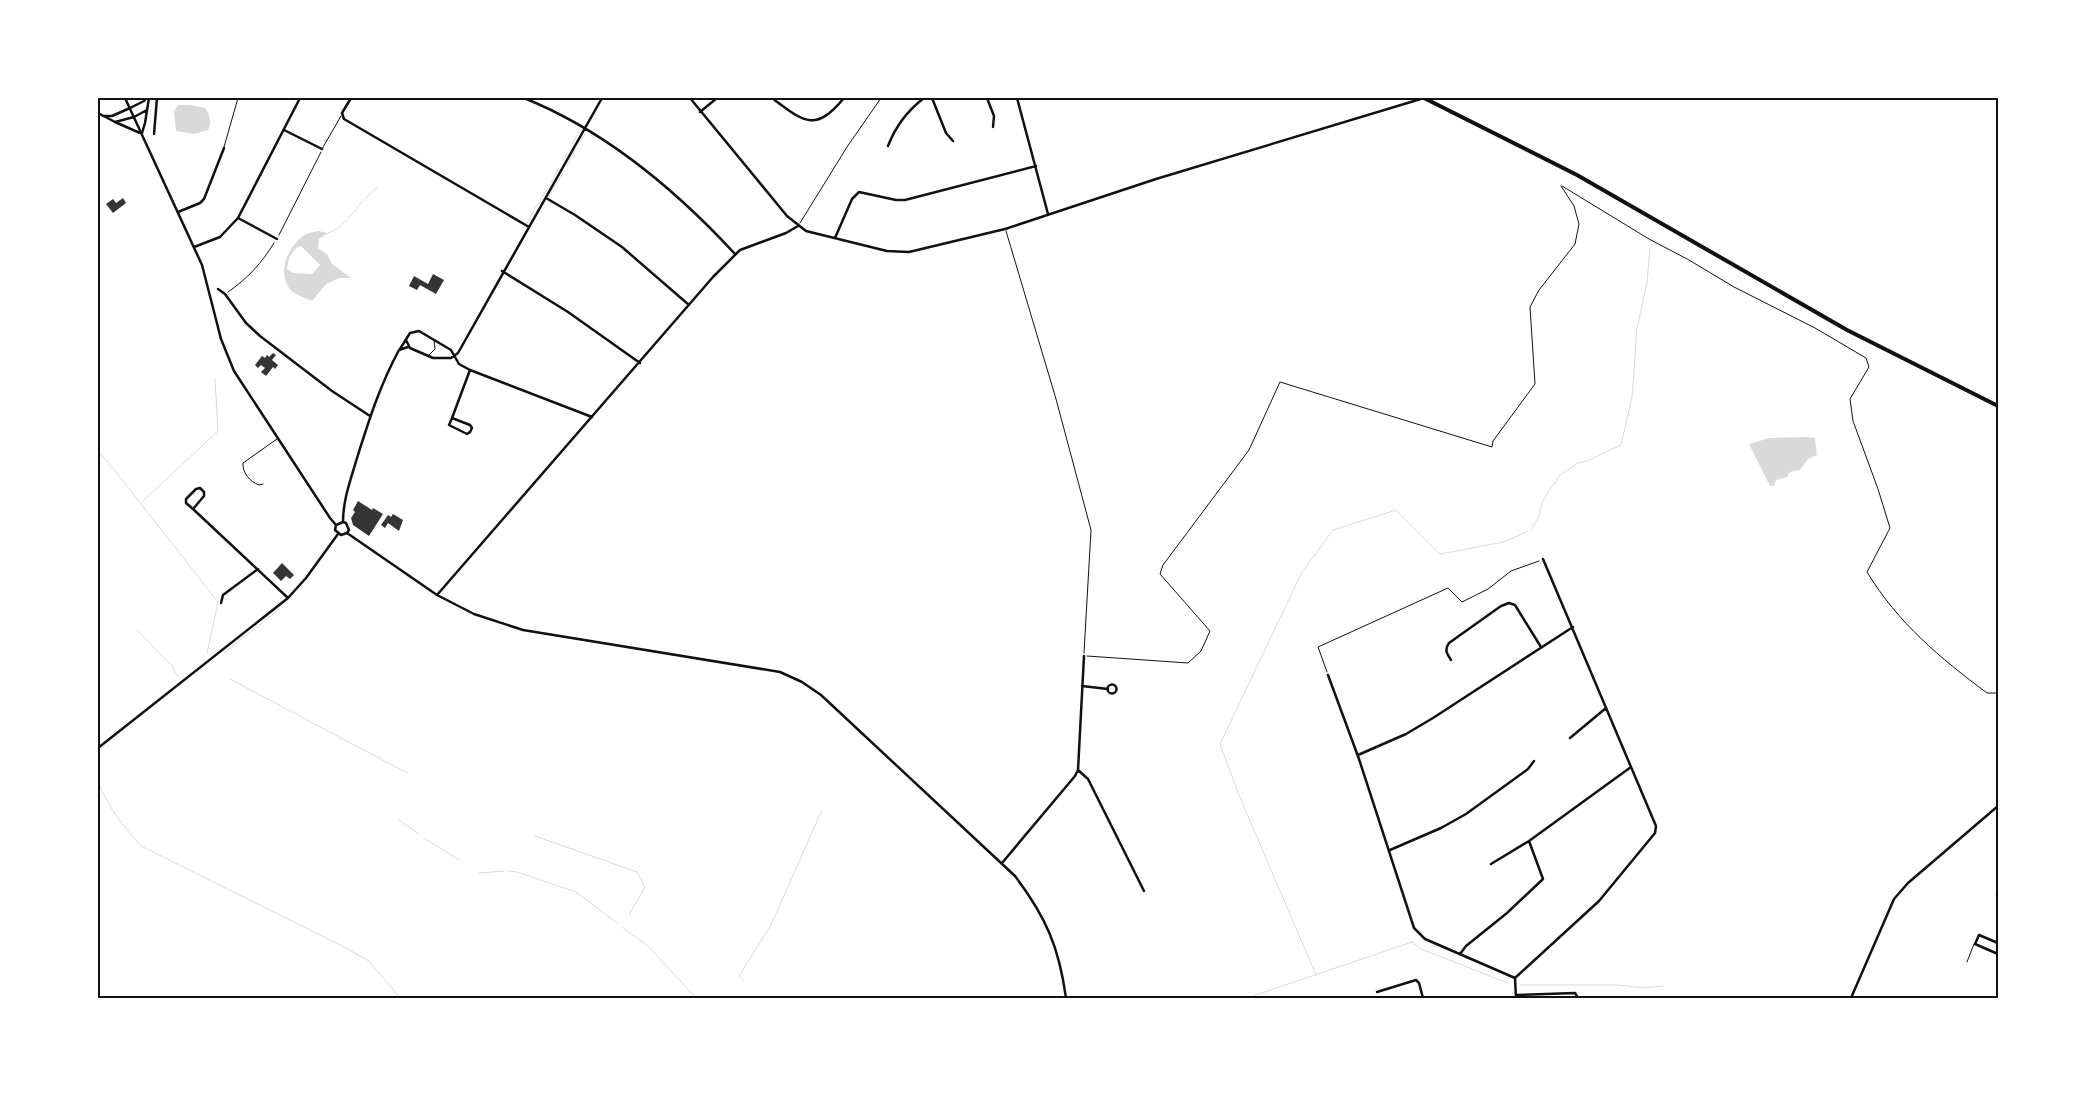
<svg xmlns="http://www.w3.org/2000/svg" width="2096" height="1096" font-family="'Work Sans',sans-serif">
<style>
.water{fill:#d9d9d9;fill-rule:evenodd}
.lines{fill:none;stroke-linecap:round;stroke-linejoin:round}
.stream{stroke:#d9d9d9;stroke-width:1}
.building{fill:#353535}
.path{stroke:#111;stroke-width:1}
.service{stroke:#111;stroke-width:1}
.minor{stroke:#111;stroke-width:2.5}
.tertiary{stroke:#111;stroke-width:2.5}
.primary{stroke:#111;stroke-width:4}
.neatline{fill:none;stroke:#111;stroke-width:2}
</style>
<rect width="100%" height="100%" fill="#fff"/>
<path class="water" d="M178,105H190L205,108C210,115 212,122 208,130L194,134L176,131L174,112Z
M318,231L328,233L319,239L318,248L327,254L332,264L351,278H339L326,284L312,301C304,297 295,296 289,288C277,271 289,246 303,236C307,233 313,232 318,231ZM301,246L320,265L312,274L293,273L287,269L289,258L296,248Z
M1805,437L1815,438L1817,455L1808,459L1800,470L1790,472L1787,477L1776,480L1774,486H1770L1749,444L1769,438Z"/>
<g class="lines">
<path class="stream" d="M579,143L585,134
M572,144L580,130
M563,161L567,153
M567,166L575,150
M551,183L558,169
M549,196L563,173
M365,199L377,187
M541,200L547,189
M527,223L538,203
M328,233C344,228 352,213 363,201
M98,451L116,472L218,602L207,653
M142,502L218,431L215,379
M1531,529L1540,515V508L1545,497L1560,475L1578,463L1587,461L1621,445L1632,397L1637,328L1647,283L1650,248
M138,631L172,666L177,676
M224,653L278,610
M230,679L407,773
M98,782C108,807 123,826 141,846L344,947L369,961L400,998
M399,820L419,834
M535,836L637,872L645,887L629,915
M424,838L459,860
M508,871L517,872L576,892L617,923
M479,873L504,871
M622,927L649,947L696,998
M1316,975L1239,795L1220,744L1302,572L1333,530L1396,510L1440,554L1504,542L1528,531
M744,981L739,976L771,925L822,810
M1520,985H1618L1645,988L1663,986
M1247,998L1412,942L1421,949L1508,983"/>
</g>
<path class="building" d="M123,198L126,203L113,213L106,204L113,199L116,203Z
M433,274L444,280L436,294L420,285L417,290L409,286L414,276L428,284Z
M273,353L276,355L272,360L278,365L275,369L273,367L266,376L261,372L265,368L261,365L258,368L255,365L262,356L265,358L267,355L269,357Z
M358,501L372,510L373,508L383,514L369,536L353,525L351,518L355,512L353,510Z
M393,514L403,520L399,531L388,523L385,528L381,525L388,515L391,517Z
M282,563L294,575L290,579L286,576L281,581L273,573Z"/>
<g class="lines">
<path class="path" d="M1562,186L1649,239L1689,260L1734,287L1815,328L1866,358L1869,367L1850,399L1853,421L1878,489L1890,528L1867,572C1898,623 1940,658 1987,693H1998
M800,223L847,147L881,98
M1006,231L1056,399L1091,530L1084,653
M279,235L321,152
M228,292C247,279 262,263 274,243
M1087,656L1188,663L1201,651L1210,631L1160,574L1163,565L1249,450L1280,382L1492,447L1493,441L1535,384L1530,307L1539,290L1575,244L1579,224L1574,206L1561,186
M1327,672L1318,647L1448,588L1462,602L1488,589L1511,571L1539,561"/>
<path class="service" d="M224,147L238,98
M322,149L341,116
M429,355L435,349L434,341
M263,484L259,485C250,482 242,472 243,463L277,439
M1967,962L1974,944"/>
<path class="minor" d="M351,98L342,113L344,119L529,227
M524,98C606,131 675,189 735,254
M690,98L787,216L806,231L887,251L909,252L1005,229L1156,179L1424,98
M772,98C804,122 815,133 844,98
M932,98L946,133L953,141
M987,98L994,116L993,127
M1017,98L1048,214
M130,108L144,101L146,98
M700,112L717,98
M134,117L147,110
M284,130L322,149
M142,133L145,123L149,98
M154,134L157,98
M888,146C896,125 907,111 924,98
M546,198L575,215L622,247L689,305
M178,212L200,203L204,199L224,148
M238,218L277,239
M835,238L852,199L859,192L896,200H905L1036,166
M194,247L220,237L238,218L300,98
M502,271L568,312L640,363
M218,289L225,294L246,323L260,336L332,391L370,416
M406,340L410,348L433,358H451L458,353L602,98
M400,349L410,333L419,331L451,350L459,364L470,370L592,417
M452,418L470,425L472,428L470,432L467,434L449,425L452,418L470,370
M200,488L204,492V496L193,509L186,503V499L196,489Z
M193,509L288,598
M343,522C343,499 351,479 357,458C369,420 380,385 399,350L408,347
M437,595L713,277L740,250L786,233L798,226
M221,603L223,595L258,569
M1451,660C1447,654 1444,650 1449,643L1501,606L1509,603L1515,605L1541,647
M1328,675L1359,759L1414,928L1425,939L1515,978L1516,998
M1107.5 689a4.5 4.5 0 1 1 9 0a4.5 4.5 0 1 1-9 0Z
M1082,686L1108,689
M1570,738L1606,708
M98,748L288,598L306,578L338,534
M1358,755L1406,734L1433,718L1573,627
M1078,770L1088,779L1144,891
M1390,850L1441,828L1466,814L1528,769L1534,761
M1002,863L1075,776L1078,770L1084,656
M1491,864L1529,841L1631,767
M1998,890L1997,894L1998,895
M1998,943L1979,935L1975,944L1998,954
M1460,954L1466,946L1507,913L1543,879L1529,841
M1515,978L1599,901L1655,833L1656,826L1543,559
M1377,992L1416,980L1419,983L1423,998
M1516,995L1575,993L1578,998
M1851,998L1894,899L1908,883L1998,806"/>
<path class="tertiary" d="M125,98L202,265L221,339L234,371L330,518L336,525
M98,113L115,122L134,117
M103,116H112L130,108
M115,122L140,133
M336,525L343,522L346,523L349,530L347,533
M336,525L335,530L341,535L347,533
M347,533L437,595L474,614L523,630L780,672L802,682L821,695L1015,876C1046,917 1059,947 1066,998"/>
<path class="primary" d="M1424,98L1577,175L1847,330L1998,406"/>
</g>
<rect width="2096" height="1096" fill="none" stroke="#ffffff" stroke-width="198"/>
<rect x="99" y="99" width="1898" height="898" class="neatline"/>
</svg>
